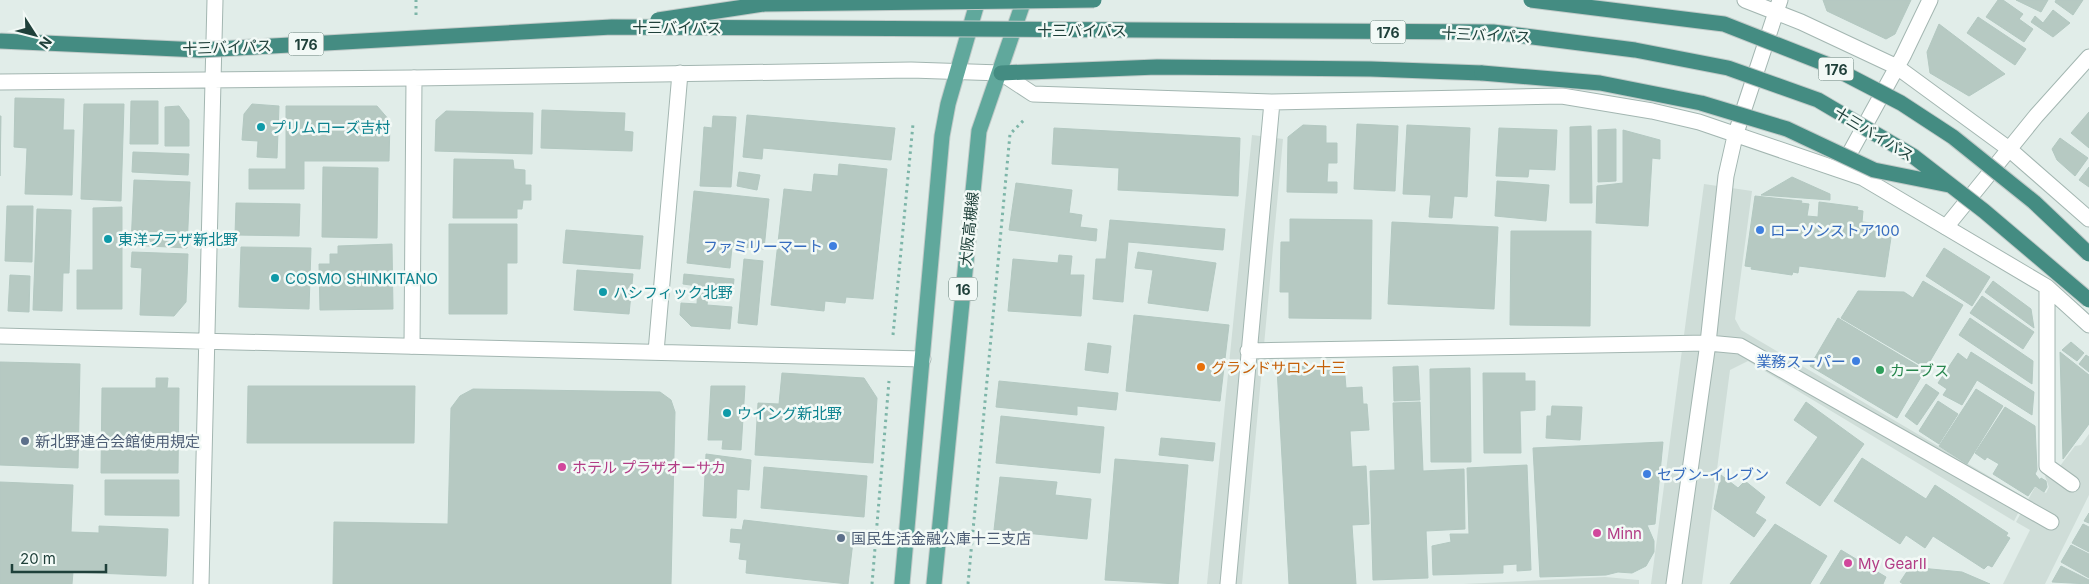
<svg xmlns="http://www.w3.org/2000/svg" width="2089" height="584" font-family="Inter,'Noto Sans JP',sans-serif">
<style>
.built{fill:#cfddd8}
.building{fill:#b6c9c2;stroke:#b3c8c1}
.lines{fill:none;stroke-linecap:round;stroke-linejoin:round}
.minor-casing{stroke:#a3b6b1;stroke-width:17}
.tertiary-casing{stroke:#a3b6b1;stroke-width:17}
.primary-casing{stroke:#c0cac8;stroke-width:17}
.trunk-casing{stroke:#c0cac8;stroke-width:17}
.path{stroke:#7db5a8;stroke-width:3;stroke-dasharray:2.5 4;stroke-linecap:butt}
.minor{stroke:#fff;stroke-width:15}
.tertiary{stroke:#fff;stroke-width:15}
.primary{stroke:#60a89c;stroke-width:15}
.trunk{stroke:#448c82;stroke-width:15}
.trunk-bridge-casing{stroke:#c0cac8;stroke-width:17;stroke-linecap:butt}
.trunk-bridge{stroke:#448c82;stroke-width:15}
.culture-dot{fill:#0f9aa8;stroke:#f2f9f6;stroke-width:2}
.shop-dot{fill:#3f7fe0;stroke:#f2f9f6;stroke-width:2}
.food-dot{fill:#e8710a;stroke:#f2f9f6;stroke-width:2}
.leisure-dot{fill:#2e9e5b;stroke:#f2f9f6;stroke-width:2}
.service-dot{fill:#5c6f8a;stroke:#f2f9f6;stroke-width:2}
.hotel-dot{fill:#d1479c;stroke:#f2f9f6;stroke-width:2}
.labels{text-anchor:middle;dominant-baseline:central;stroke-width:5;stroke-linejoin:round;paint-order:stroke}
.shield{fill:#f2f9f6;stroke:#5e7872;stroke-width:1}
.shield-label{font-size:14px;font-weight:bold;fill:#1f403a}
.street-label{font-size:15px;fill:#1f403a;stroke:#f2f9f6}
.culture-label{font-size:15px;fill:#0d838f;stroke:#f2f9f6;text-anchor:start}
.shop-label{font-size:15px;fill:#366cbe;stroke:#f2f9f6;text-anchor:start}
.food-label{font-size:15px;fill:#c56008;stroke:#f2f9f6;text-anchor:start}
.leisure-label{font-size:15px;fill:#27864d;stroke:#f2f9f6;text-anchor:start}
.service-label{font-size:15px;fill:#4e5e75;stroke:#f2f9f6;text-anchor:start}
.hotel-label{font-size:15px;fill:#b23c85;stroke:#f2f9f6;text-anchor:start}
</style>
<rect width="100%" height="100%" fill="#e1ede9"/>
<path class="built" d="M1252,135L1283,139L1242,584H1207Z
M1704,184L1752,191L1735,319L1741,330L2026,498L2014,521L1748,361L1730,370L1702,584H1651Z
M2089,434V495L2045,584H2003L2030,530L2016,522L2035,487L2046,493L2049,487L2045,476L2055,463L2057,470L2075,446L2081,445Z
M1605,577L1639,580V584H1463Z"/>
<path class="building" d="M1823,0H1911L1895,34L1886,39L1827,11Z
M1998,0H2003L2023,14L2019,19L2033,29L2024,42L1986,17Z
M2016,0H2048L2041,12Z
M2056,0H2083L2073,15L2055,2Z
M2053,10L2070,23L2053,37L2031,22L2035,16L2043,23Z
M1978,17L2026,49L2015,65L1967,33Z
M1939,24L2005,74L1969,96L1930,73L1927,52Z
M15,98L64,99L63,130H74L72,195L25,194L27,148L14,147Z
M131,101H158V144H130Z
M84,104H124L121,201L81,199Z
M252,104L279,106L277,158L257,157L258,141L242,140L244,114Z
M179,106L189,120V146H165V107Z
M286,106H377L390,121L389,161H304V189H249V169H286Z
M542,110L625,113L624,131L633,132L632,151L541,148Z
M446,111L533,113L532,154L435,151L436,120Z
M2089,112V148L2071,133Z
M747,115L895,128L891,160L763,148L762,159L743,157Z
M0,116H1L0,176Z
M713,116L736,117L731,187L700,186L704,127L712,128Z
M1357,124L1398,126L1395,191L1354,189Z
M1303,125L1326,126V143H1337V163H1328L1327,182H1337V193L1287,192L1288,137Z
M1407,125L1470,128L1467,197L1454,196L1452,218L1429,217L1431,195L1403,194Z
M1591,126L1592,203H1570V127Z
M1054,128L1240,138L1238,196L1118,190L1119,168L1052,164Z
M1499,128L1557,130L1555,170L1529,169L1528,177L1496,176Z
M1616,129V181L1598,182V130Z
M1623,130L1660,140V159L1652,158L1648,226L1596,223L1597,186L1623,183Z
M2060,138L2088,158L2075,176L2057,160L2052,149Z
M133,152L189,154L188,175L132,172Z
M454,159L513,160L514,169L525,170V185H531V200H523L522,209H517V218H453Z
M839,164L887,169L873,299L846,297L845,303L825,301L824,311L771,305L784,189L812,192L814,174L838,176Z
M323,167L378,168L377,238L322,237Z
M2089,167V187L2079,180Z
M739,172L760,175L757,190L737,186Z
M1792,177L1830,194V200L1761,195Z
M134,180L190,182L187,248L131,245Z
M1497,181L1549,185L1546,221L1495,216Z
M1016,183L1072,190L1069,213L1082,215L1080,227L1097,229L1096,241L1009,230Z
M694,191L769,199L764,249L732,246L730,268L687,263Z
M1755,196L1802,201L1801,203L1809,204L1807,216L1818,217L1819,202L1858,207L1857,210L1863,211L1862,222L1890,225V230L1892,231L1885,277L1799,266L1798,273L1793,272L1792,275L1751,269L1752,267L1745,266Z
M236,203L300,204L299,236L235,235Z
M7,206H33L32,262L5,261Z
M122,207V309H77V270H93V208Z
M37,209L71,210L69,273H63L62,311L33,310Z
M1290,219L1372,220L1371,319L1289,318V292H1280L1281,242H1290Z
M1110,220L1225,229L1223,250L1128,242L1123,302L1093,299L1096,259H1106Z
M1392,222L1498,227L1494,309L1388,304Z
M449,224H517V263H507V314H449Z
M566,230L643,236L640,269L563,263Z
M1511,231H1591L1590,326L1510,325Z
M392,244L393,309L320,310L319,264H330V254H338V246Z
M241,247L311,248L309,309L239,307Z
M1944,248L1990,277L1972,306L1926,276Z
M132,252L188,254L186,302L174,316L140,315L142,268L131,267Z
M1138,252L1216,263L1208,311L1148,303L1153,270L1135,268Z
M1059,255L1072,256L1070,275H1084L1081,316L1008,311L1013,259L1058,263Z
M744,259L763,261L757,325L738,323Z
M577,270L633,274L629,314L574,310Z
M684,274L734,279L733,289L709,287L707,305L732,307L730,329L691,326L680,315L681,303L697,304L698,286L683,284Z
M10,275L30,276L29,312L8,311Z
M1923,281L1963,305L1926,368L1841,318L1858,291L1904,292L1913,298Z
M1993,281L2031,309L2034,328L1985,292Z
M1982,296L2034,332L2023,349L1970,313Z
M1134,315L1229,325L1220,401L1126,391Z
M1838,318L1925,370L1897,418L1810,366Z
M1970,318L2033,361L2032,384L1959,335Z
M2071,342L2084,353L2077,361L2062,350Z
M1088,343L1111,346L1108,373L1085,370Z
M1971,352L2034,392L2032,415L1977,380L1962,405L1943,395L1947,389L1938,383L1958,353L1967,360Z
M2060,352L2089,375V424L2063,459Z
M2086,355L2089,357V372L2079,364Z
M0,362L80,364L78,468L0,465Z
M1344,364L1346,388L1362,387L1363,404H1367L1369,430L1350,431L1352,467L1366,466L1369,524L1352,525L1356,584H1289L1277,368Z
M1418,366L1420,400L1394,401L1393,367Z
M1470,368L1471,462H1431L1430,369Z
M782,373L864,378L877,398L873,463L755,455L758,403L779,404Z
M1483,373H1525V381H1535V410L1520,411L1521,453H1484Z
M156,378H168L167,388H179L178,473H101L102,388H156Z
M999,381L1118,393L1116,410L1077,406V415L996,407Z
M1926,384L1939,393L1917,425L1905,416Z
M248,386H415L414,443H247Z
M711,386H745L741,450L722,449L723,440H708Z
M473,389L660,392L671,400L675,412L671,584H333L334,522L448,524L451,408L460,396Z
M1976,389L2003,406L1967,464L1939,446Z
M1938,401L1958,414L1939,444L1919,431Z
M1420,402L1423,471L1464,469L1465,529L1426,531L1428,578L1373,580L1370,471L1395,470L1393,403Z
M1806,402L1864,444L1820,506L1786,483L1818,437L1794,420Z
M1552,406L1582,407L1580,440L1546,438L1547,416H1551Z
M2005,407L2035,426L2037,470L2035,474L2040,480L2041,478L2046,481L2047,487L2044,492L2035,486L2028,496L1993,474L1999,464L1987,457L1985,460L1975,453Z
M1001,416L1104,427L1100,473L996,463Z
M1161,438L1215,443L1213,461L1159,455Z
M1663,442L1655,524L1647,525L1654,541V552L1646,566L1632,573L1618,572L1606,575L1540,577L1533,448Z
M706,454L751,460L749,490L737,489L736,518L703,516Z
M1862,458L1926,499L1935,485L2008,533L2006,536L2010,538L1992,567L1988,565L1984,569L1933,536L1925,548L1906,535L1900,544L1834,501Z
M1115,459L1188,465L1178,584L1105,580Z
M1527,465L1531,570L1517,571V564L1503,565V573L1433,575L1432,546L1451,542L1450,534H1469L1467,468Z
M764,467L867,476L864,517L761,508Z
M1721,475L1738,488L1745,481L1765,497L1755,513L1766,520L1754,537L1714,509Z
M1000,477L1057,482L1055,495L1091,499L1087,539L994,530Z
M105,480H179V516L105,515Z
M0,482L73,485L71,532L99,533V526L168,529L166,576L73,572L72,584H0Z
M2089,513V523L2084,521Z
M744,520L854,533L848,584L746,573L747,560L739,559L741,543L730,542L731,529L742,530Z
M1775,524L1827,556L1810,584H1730Z
M2083,524L2089,527V552L2072,543Z
M2071,545L2089,554V578L2061,562Z
M1841,550L1886,577L1883,584H1820Z
M2061,566L2089,580V584L2052,582Z
M1910,567L1962,572L1990,584H1903L1900,582Z"/>
<g class="lines">
<g class="minor-casing">
<path id="minor" d="M1745,0L1801,22L1897,67L2009,149L2089,219
M1001,73L1033,94L1272,102L1562,96L1652,111L1699,122L1863,178L2047,287L2089,325
M0,82L414,78
M1841,169L1903,56L1930,0
M2047,287V466L2072,484
M0,336L923,359
M1248,351L1708,343L1740,346L2051,522
M656,352L680,73
M201,584L213,81
M1228,584L1272,102
M1674,584L1708,343L1726,176L1735,136L1780,0"/>
</g>
<g class="tertiary-casing">
<path id="tertiary" d="M213,81L215,0
M1946,227L2036,116L2089,57
M412,346L414,78L911,70L1001,73"/>
</g>
<g class="primary-casing">
<path id="primary" d="M902,584L942,136L948,104L978,0
M934,584L979,131L1024,0"/>
</g>
<g class="trunk-casing">
<path id="trunk" d="M1001,73L1157,67L1371,69L1482,73"/>
</g>
<path class="path" d="M416,15V0
M893,335L913,124
M872,584L889,381
M968,584L1010,134L1025,119"/>
<use href="#minor" class="minor"/>
<use href="#tertiary" class="tertiary"/>
<use href="#primary" class="primary"/>
<use href="#trunk" class="trunk"/>
<g class="trunk-bridge-casing">
<path id="trunk-bridge" d="M1531,0L1724,24L1826,64L1901,103L1953,137L2034,202L2089,254
M658,20L764,4L1094,0
M0,41L200,50L612,27L1493,32L1635,50L1728,68L1818,100L1913,156L1984,211L2089,300
M1482,73L1600,83L1701,103L1787,129L1874,170L1949,185"/>
</g>
<use href="#trunk-bridge" class="trunk-bridge"/>
</g>
<g class="culture-dot">
<circle cx="261" cy="127" r="5"/>
<circle cx="108" cy="239" r="5"/>
<circle cx="275" cy="278" r="5"/>
<circle cx="603" cy="292" r="5"/>
<circle cx="727" cy="413" r="5"/>
</g>
<g class="shop-dot">
<circle cx="1760" cy="230" r="5"/>
<circle cx="833" cy="246" r="5"/>
<circle cx="1856" cy="361" r="5"/>
<circle cx="1647" cy="474" r="5"/>
</g>
<circle class="food-dot" cx="1201" cy="367" r="5"/>
<circle class="leisure-dot" cx="1880" cy="370" r="5"/>
<g class="service-dot">
<circle cx="25" cy="441" r="5"/>
<circle cx="841" cy="538" r="5"/>
</g>
<g class="hotel-dot">
<circle cx="562" cy="467" r="5"/>
<circle cx="1597" cy="533" r="5"/>
<circle cx="1848" cy="563" r="5"/>
</g>
<g class="labels">
<g class="shield">
<rect x="1370.5" y="20.5" width="35" height="23" rx="4"/>
<rect x="288.5" y="32.5" width="35" height="23" rx="4"/>
<rect x="1818.5" y="57.5" width="35" height="23" rx="4"/>
<rect x="949" y="277.5" width="28" height="23" rx="4"/>
</g>
<g class="shield-label">
<text x="1388" y="32">176</text>
<text x="306" y="44">176</text>
<text x="1836" y="69">176</text>
<text x="963" y="289">16</text>
</g>
<g class="street-label">
<text x="677" y="27">十三バイパス</text>
<text x="1082" y="30">十三バイパス</text>
<text transform="translate(1486 35) rotate(3)">十三バイパス</text>
<text transform="translate(227 47) rotate(-2)">十三バイパス</text>
<text transform="translate(1874 134) rotate(31)">十三バイパス</text>
<text transform="translate(969 229) rotate(-84)">大阪高槻線</text>
</g>
<g class="culture-label">
<text x="271" y="127">プリムローズ吉村</text>
<text x="118" y="239">東洋プラザ新北野</text>
<text x="285" y="278">COSMO SHINKITANO</text>
<text x="613" y="292">ハシフィック北野</text>
<text x="737" y="413">ウイング新北野</text>
</g>
<g class="shop-label">
<text x="1770" y="230">ローソンストア100</text>
<text x="823" y="246" text-anchor="end">ファミリーマート</text>
<text x="1846" y="361" text-anchor="end">業務スーパー</text>
<text x="1657" y="474">セブン-イレブン</text>
</g>
<g class="food-label">
<text x="1211" y="367">グランドサロン十三</text>
</g>
<g class="leisure-label">
<text x="1890" y="370">カーブス</text>
</g>
<g class="service-label">
<text x="35" y="441">新北野連合会館使用規定</text>
<text x="851" y="538">国民生活金融公庫十三支店</text>
</g>
<g class="hotel-label">
<text x="572" y="467">ホテル プラザオーサカ</text>
<text x="1607" y="533">Minn</text>
<text x="1858" y="563">My GearⅡ</text>
</g>
</g>
<g transform="translate(35 35) rotate(126)" stroke="#f2f9f6" stroke-width="4" paint-order="stroke">
<path d="M0-4L9 19L0 12L-9 19Z" fill="#1f403a"/>
<text y="-8" font-size="14" font-weight="bold" text-anchor="middle" fill="#1f403a">N</text>
</g>
<path d="M12 564v8h94v-8" fill="none" stroke="#1f403a" stroke-width="2.5"/>
<text x="20" y="564" font-size="15" fill="#1f403a" stroke="#f2f9f6" stroke-width="4" paint-order="stroke">20 m</text>
</svg>
